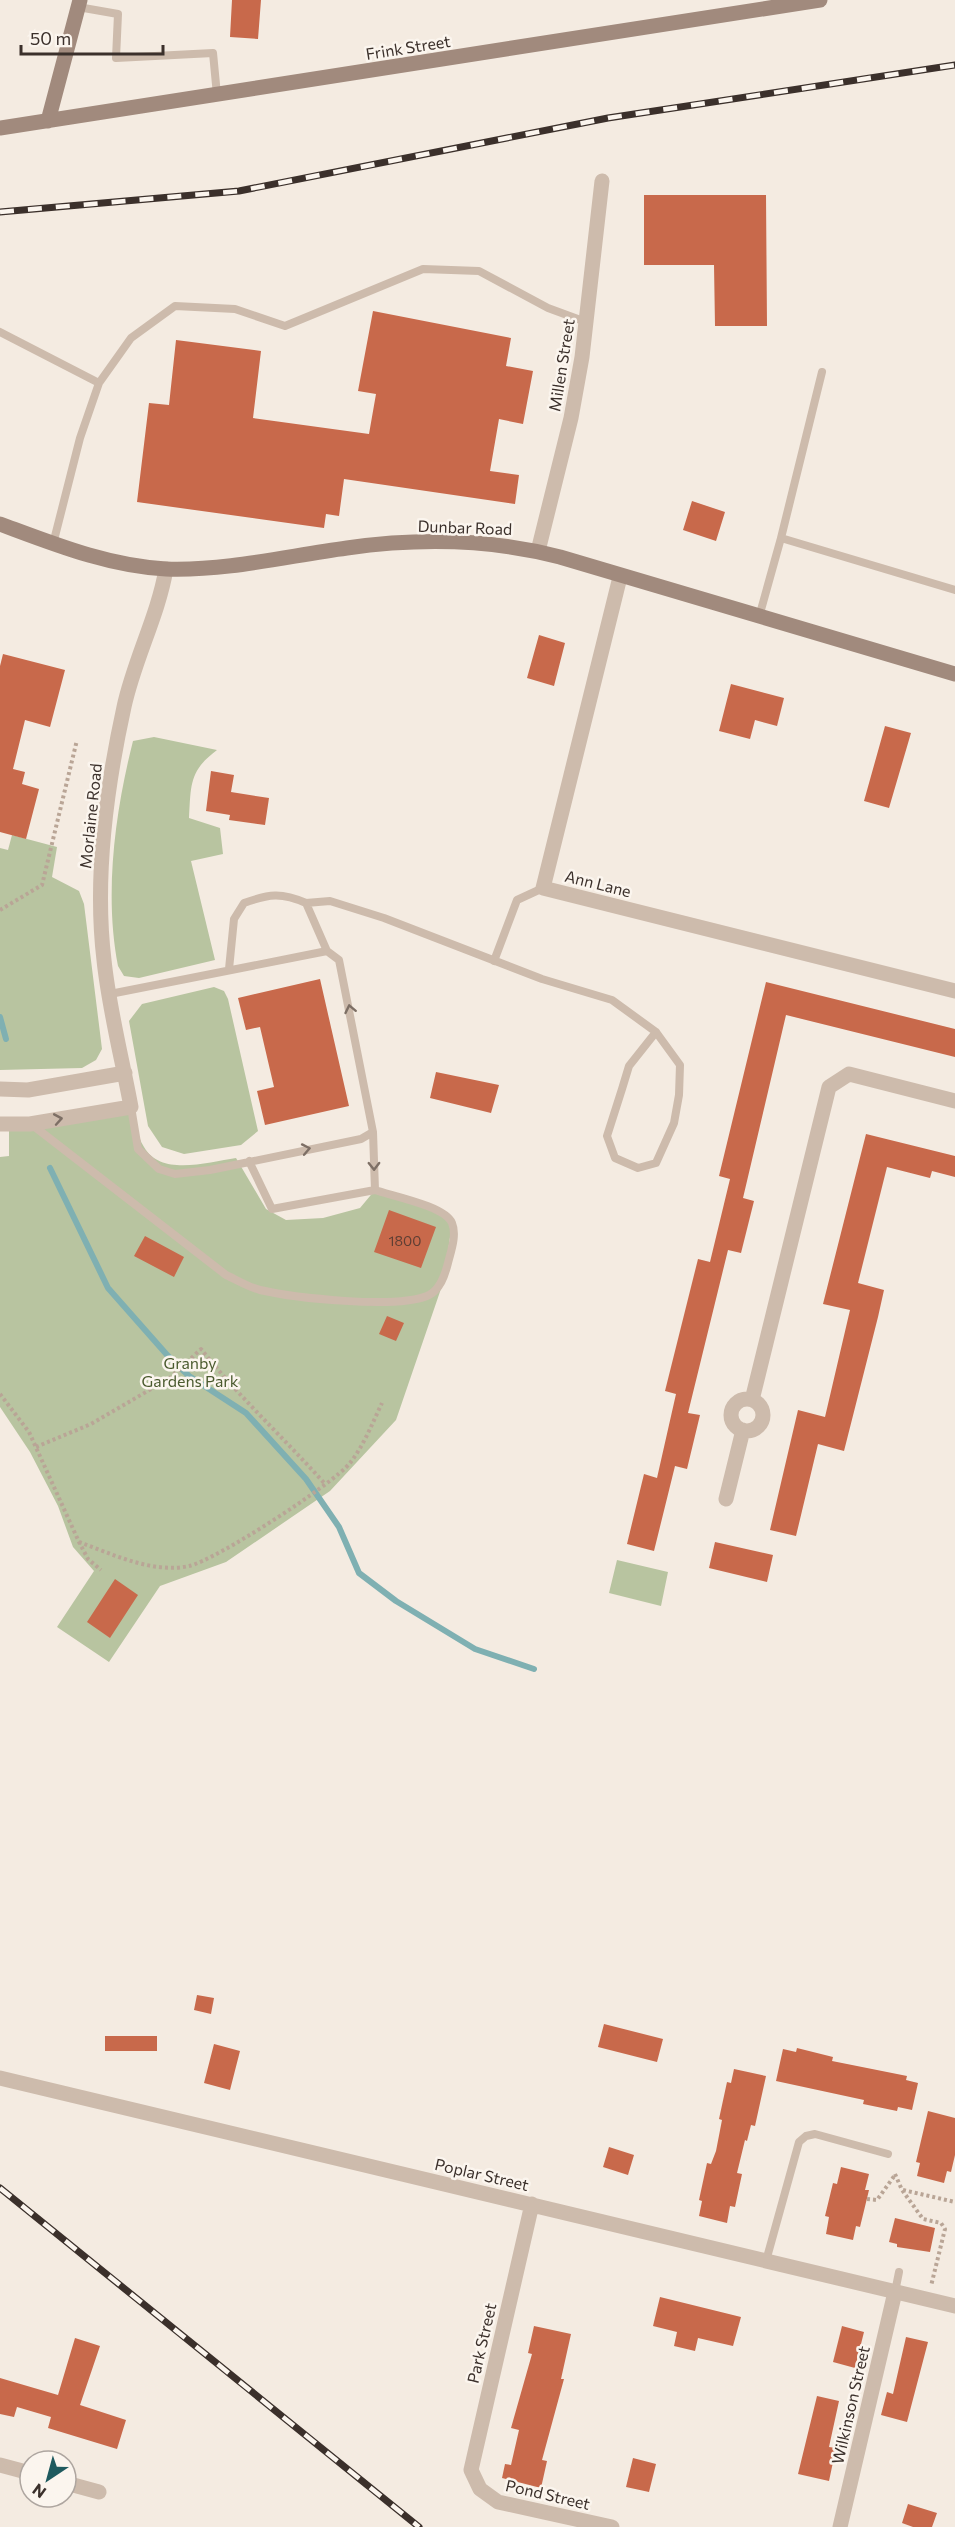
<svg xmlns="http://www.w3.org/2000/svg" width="955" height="2527" font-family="Commissioner,sans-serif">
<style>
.green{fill:#b8c4a0}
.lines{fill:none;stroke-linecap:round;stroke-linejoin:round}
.stream{stroke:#7fb0b2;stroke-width:6}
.building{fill:#c8694b}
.path{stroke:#b9a596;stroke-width:4;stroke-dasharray:3 3;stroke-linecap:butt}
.lane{stroke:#cdbbac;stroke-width:8}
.street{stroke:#cdbbac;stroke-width:15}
.secondary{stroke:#a18a7d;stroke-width:15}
.rail-casing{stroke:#3b302b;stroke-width:7}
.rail{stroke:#fbf5ee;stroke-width:4.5;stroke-dasharray:14;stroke-linecap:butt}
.oneway{stroke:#7d6f65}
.labels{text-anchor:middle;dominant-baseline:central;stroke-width:5;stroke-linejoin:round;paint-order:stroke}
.number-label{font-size:14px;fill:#5e3e33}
.street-label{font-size:16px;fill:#3b302b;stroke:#fbf5ee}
.park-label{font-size:16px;fill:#4a5a2e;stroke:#fbf5ee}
</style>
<rect width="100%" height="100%" fill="#f4ebe1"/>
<path class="green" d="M154,737L217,750C189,771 191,785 189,818L220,828L223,854L191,861L215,960L139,978L124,976L118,966C104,894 115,812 133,741Z
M12,835L57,847L52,877L79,891L84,904L102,1049L96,1060L82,1068L0,1070V848L8,850Z
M214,987L224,991L228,999L258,1131L241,1145L184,1154L162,1147L148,1126L129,1021L142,1004Z
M131,1107C135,1120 137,1136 144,1147C161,1177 208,1162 236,1158L266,1209L286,1220L323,1218L360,1208L375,1190L445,1213L452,1223L444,1280L396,1420L330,1491L226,1562L160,1586L109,1662L57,1627L94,1571L73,1547L58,1506L30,1452L0,1407V1157L9,1156V1124Z
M617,1560L668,1572L661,1606L609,1593Z"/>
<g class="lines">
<path class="stream" d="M0,1017L6,1039
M50,1168L108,1288L168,1356L189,1376L246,1413L306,1479L339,1527L359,1573L396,1601L475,1649L534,1669"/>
</g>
<path class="building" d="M232,0H261L258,39L230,37Z
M644,195H766L767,326H715L714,265H644Z
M373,311L511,338L506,366L533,371L523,424L499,419L490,471L519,475L515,504L344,479L339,516L326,514L324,528L137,502L149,403L169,405L176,340L261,351L253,418L369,434L376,394L358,391Z
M692,501L725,512L716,541L683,530Z
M539,635L565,643L554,686L527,678Z
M3,654L65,670L50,727L25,720L13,769L25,772L22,784L39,789L26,839L0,832V666Z
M731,684L784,698L777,726L755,720L750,739L719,731Z
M885,726L911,733L889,808L864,801Z
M211,771L234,775L231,792L269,798L265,825L229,820L230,815L206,811Z
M320,979L349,1106L265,1125L257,1091L274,1087L260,1027L246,1030L238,998Z
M766,982L955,1029V1057L786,1015L743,1198L754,1201L741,1253L728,1250L688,1413L700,1415L687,1469L675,1466L654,1551L627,1544L644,1474L657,1478L676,1394L665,1391L698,1259L710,1262L730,1179L719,1176Z
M436,1072L499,1085L491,1113L430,1098Z
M866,1134L955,1156V1177L932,1171L930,1178L887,1167L858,1283L884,1290L878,1317L844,1451L818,1444L796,1536L770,1530L798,1410L825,1417L850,1310L823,1304Z
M389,1210L436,1227L421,1268L374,1252Z
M145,1236L184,1257L174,1277L134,1256Z
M387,1316L404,1323L396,1341L379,1334Z
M715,1542L773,1555L767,1582L709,1568Z
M115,1579L138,1595L110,1638L87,1622Z
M197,1995L214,1998L211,2014L194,2010Z
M604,2024L663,2039L657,2062L598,2047Z
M105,2036H157V2051H105Z
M214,2044L240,2051L230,2090L204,2083Z
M797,2048L833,2057L832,2061L907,2076L906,2080L918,2083L912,2110L898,2107L897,2111L863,2104L864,2100L776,2081L783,2049L796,2052Z
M734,2069L766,2076L755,2126L751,2125L747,2141L745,2140L737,2173L742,2174L735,2207L730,2206L727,2223L699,2216L702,2201L699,2200L707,2163L711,2164L716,2151L722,2120L719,2119L727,2082L731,2083Z
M928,2111L955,2118V2155L951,2172L947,2171L944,2183L917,2176L920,2163L916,2162Z
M609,2147L634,2155L628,2175L603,2167Z
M841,2167L869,2174L865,2190H869L860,2227L856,2226L853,2240L826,2234L829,2217L825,2216L833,2183L837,2184Z
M895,2218L935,2228L930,2252L897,2247V2244L889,2242Z
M660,2297L741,2317L733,2346L698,2338L695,2351L674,2346L677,2332L653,2326Z
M534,2326L571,2334L561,2379H564L542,2460L547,2461L541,2488L502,2478L505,2464L511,2465L519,2430L511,2428L532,2354L528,2353Z
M842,2326L864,2332L855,2368L833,2362Z
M906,2337L928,2342L907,2422L881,2415L887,2392L893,2394Z
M75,2338L100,2346L80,2405L126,2420L117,2449L48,2428L51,2417L17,2407L14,2417L0,2414V2378L58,2395Z
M817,2396L839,2401L829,2447L836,2448L829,2481L798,2474Z
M633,2458L656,2464L649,2492L626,2487Z
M908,2504L937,2513L932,2527H913L902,2523Z"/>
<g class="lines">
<path class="path" d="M0,910L42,885L77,740
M0,1394L29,1432L79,1542L88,1559L101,1570
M36,1447L91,1424L170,1378L201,1349C239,1397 284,1438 325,1484
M79,1542C112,1554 153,1574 189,1566C216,1560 332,1485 350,1463C364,1445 372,1424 382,1403
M895,2174L902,2190L923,2219L941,2223L945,2229L931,2286
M903,2190L955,2202
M867,2199L877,2200L895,2175"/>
<path class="lane" d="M78,7L118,14L116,58L213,53L217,95
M0,332L99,383
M781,538L822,372
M53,544L80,438L99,383L131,338L175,306L235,309L285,326L423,269L479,271L548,308L586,322
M759,617L781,538L955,590
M306,903L330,901L384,918L542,979L612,1000L656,1032L680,1065L679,1095L674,1123L656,1163L638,1168L615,1158L607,1136L622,1089L629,1066L656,1032
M494,961L517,900L543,888
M110,994L327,951
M131,1107L138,1149L159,1169L175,1174L210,1170L361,1139L373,1132L339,960L327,951L306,903C281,892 269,894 244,903L234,919L229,969
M31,1124L226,1275C237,1280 248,1287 260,1290C295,1298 395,1309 427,1296C440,1291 445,1275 448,1263C451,1251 457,1235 452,1223C445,1206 392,1196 375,1190
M249,1161L272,1209L375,1190L373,1132
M766,2261L799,2142L806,2136L815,2134L888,2154
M895,2292L899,2272"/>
<path class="street" d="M538,551L571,418L582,357L602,181
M620,577L543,888L955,991
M0,1089L28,1090L125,1073
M0,1124H30L131,1107C122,1058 109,1009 104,960C94,877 106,789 124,707C134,660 158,616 166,569
M731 1415a16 16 0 1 1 32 0a16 16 0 1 1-32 0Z
M752,1400L829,1087L849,1074L955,1101
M726,1499L743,1430
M0,2078L955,2306
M532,2204L471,2470L480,2489L498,2502L612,2527
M0,2465L30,2473
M66,2483L99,2492
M840,2527L895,2292"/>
<path class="secondary" d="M48,121L80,0
M0,128L820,0
M0,524C54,544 108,566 166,569C228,571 287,556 347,548C418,538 491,539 560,557L955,674"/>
<g class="rail-casing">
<path id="rail" d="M0,212L239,191L608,118L955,65
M0,2188L419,2527"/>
</g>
<use href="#rail" class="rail"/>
</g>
<defs><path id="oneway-chevron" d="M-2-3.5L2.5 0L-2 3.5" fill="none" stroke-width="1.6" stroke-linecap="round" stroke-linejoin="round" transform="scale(1.5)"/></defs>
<g class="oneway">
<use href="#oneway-chevron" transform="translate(350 1009) rotate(-102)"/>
<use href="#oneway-chevron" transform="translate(58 1119) rotate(-10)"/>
<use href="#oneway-chevron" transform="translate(306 1149) rotate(-11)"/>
<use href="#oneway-chevron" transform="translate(374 1166) rotate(89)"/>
</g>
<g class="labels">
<g class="number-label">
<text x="405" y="1240">1800</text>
</g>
<g class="street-label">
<text transform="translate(408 47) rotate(-9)">Frink Street</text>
<text transform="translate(561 365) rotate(-81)">Millen Street</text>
<text transform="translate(465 527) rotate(2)">Dunbar Road</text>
<text transform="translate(90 816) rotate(-84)">Morlaine Road</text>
<text transform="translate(598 883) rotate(14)">Ann Lane</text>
<text transform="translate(482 2174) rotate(13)">Poplar Street</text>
<text transform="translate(481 2343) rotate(-77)">Park Street</text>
<text transform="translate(850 2405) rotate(-77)">Wilkinson Street</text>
<text transform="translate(548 2494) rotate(13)">Pond Street</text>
</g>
<g class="park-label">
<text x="190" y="1362">Granby<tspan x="190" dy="18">Gardens Park</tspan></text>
</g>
</g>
<g transform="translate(48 2479) rotate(216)"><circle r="28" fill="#fbf5ee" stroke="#aea6a0" stroke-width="1.5"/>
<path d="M0-4.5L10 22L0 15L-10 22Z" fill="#1f5a5e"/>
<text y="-9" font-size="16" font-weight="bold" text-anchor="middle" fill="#3b302b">N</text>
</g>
<path d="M21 45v9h142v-9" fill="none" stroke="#3b302b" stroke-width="3"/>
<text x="30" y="45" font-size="18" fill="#3b302b" stroke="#fbf5ee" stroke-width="4.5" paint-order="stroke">50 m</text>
</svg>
